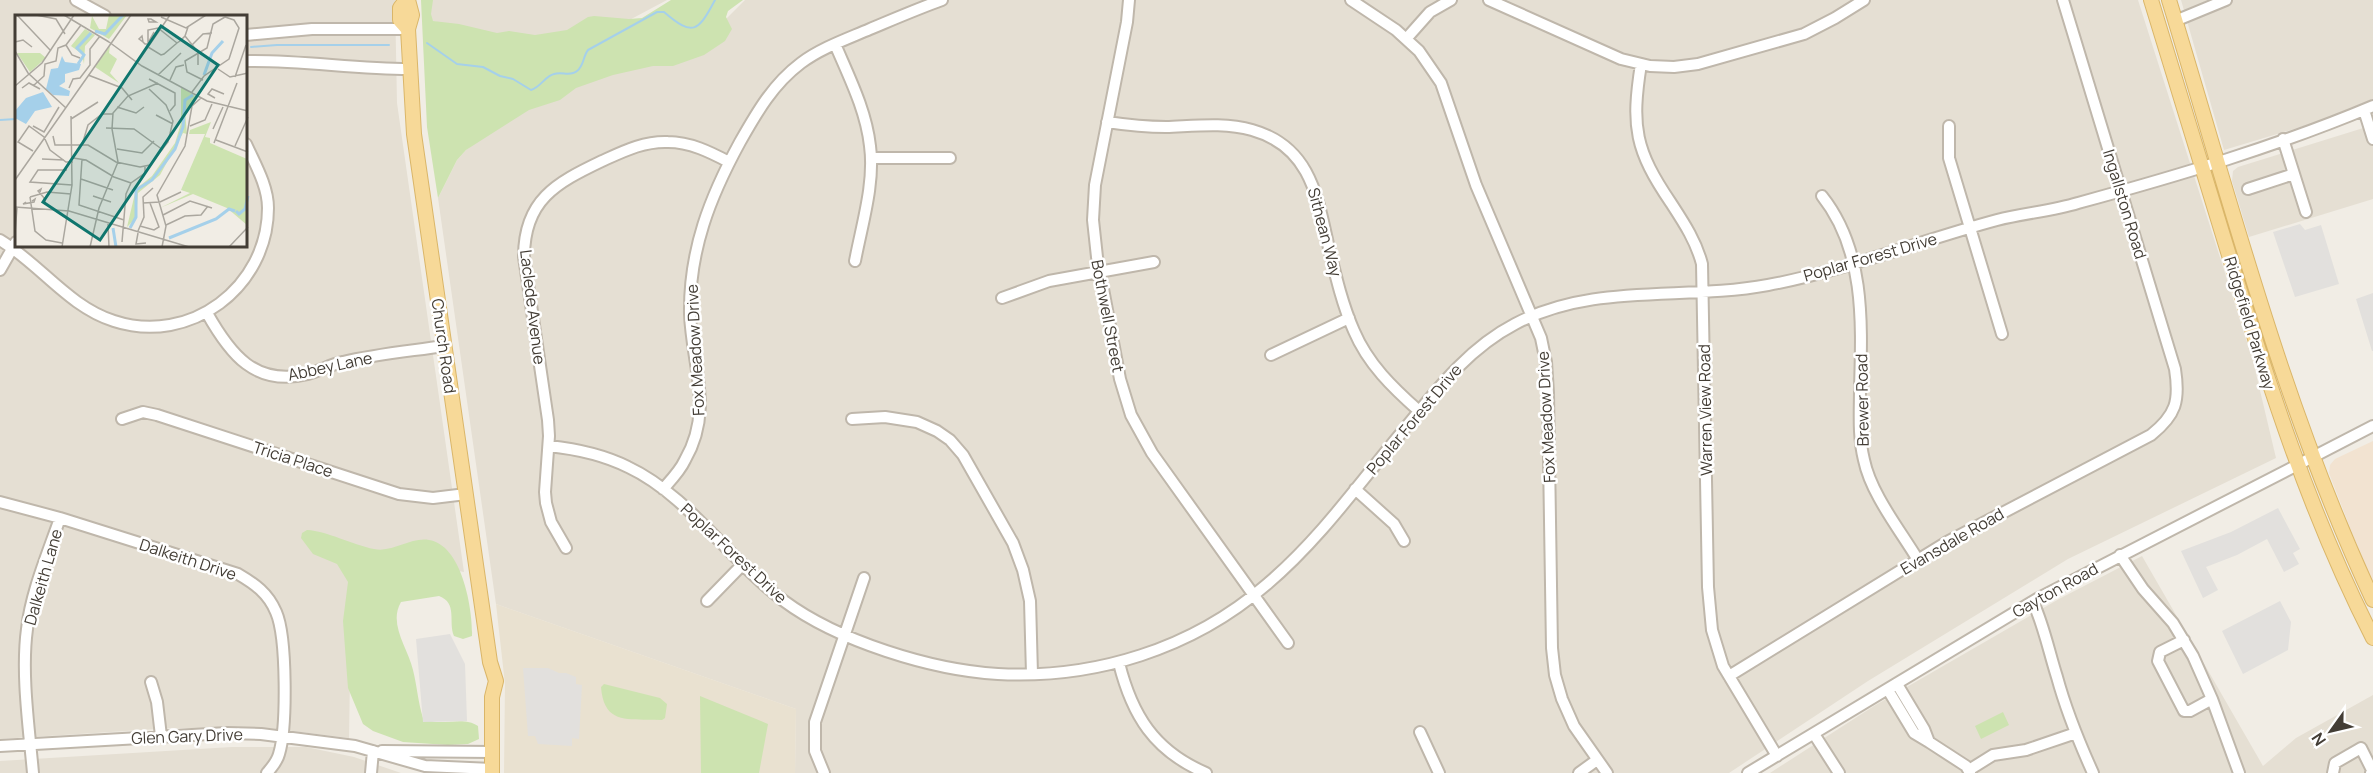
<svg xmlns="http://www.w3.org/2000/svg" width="2373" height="773" font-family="Manrope,sans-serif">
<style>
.residential{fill:#e5dfd3;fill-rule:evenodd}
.commercial{fill:#f2e3d1}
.education{fill:#e9e1d0}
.green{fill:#cde3b0}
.parking{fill:#e2e0dd}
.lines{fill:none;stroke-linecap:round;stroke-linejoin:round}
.stream{stroke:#a5d0ea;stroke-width:2}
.minor-casing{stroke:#bfb7ab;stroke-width:14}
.major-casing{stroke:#dab669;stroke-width:16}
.minor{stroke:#fff;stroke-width:10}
.major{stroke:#f7d998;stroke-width:14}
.labels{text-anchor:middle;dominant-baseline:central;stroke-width:5;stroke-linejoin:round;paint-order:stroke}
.street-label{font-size:16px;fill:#433d35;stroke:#fff}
.inset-river{fill:none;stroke:#a5d0ea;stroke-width:3}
.inset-road{fill:none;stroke:#aba79f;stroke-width:1.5}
.view{fill:#0f766e;fill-opacity:0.15;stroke:#0f766e;stroke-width:3}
.inset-edge{fill:none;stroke:#433d35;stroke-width:3}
</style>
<rect width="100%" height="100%" fill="#f1ede5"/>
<path class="residential" d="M0,0H395L397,103L464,572L352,552L349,738L268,728H173L0,739ZM16,16H246V246H16Z
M431,0H667L620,25L534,50L430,20Z
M745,0H2138L2253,361L2276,458L2068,559L1868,681L1729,773H795L796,709L496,604L438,198L457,160L466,150L525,103L610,64L691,54Z
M2181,0H2373V99L2314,123L2224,150Z
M2373,125V199L2249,237L2232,181L2233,171L2238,167Z
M2142,556L2263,766L2296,738L2373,695V773H1770L1874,706L2059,599Z
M232,747H306L354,757L401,773H0V761Z"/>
<path class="commercial" d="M2373,441V587L2329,473L2330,465L2335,459Z"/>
<path class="education" d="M496,604L796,709L795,773H504L505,684Z"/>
<path class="green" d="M421,0H433L431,14L433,21L459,24L497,33L509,31L535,35L567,30L588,17L594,16L629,19L642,18L671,0H743L728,11L726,17L732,29L725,41L704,55L673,66H653L613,75L576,88L560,100L529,110L466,150L457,160L438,198L427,127Z
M307,530C327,531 353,545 374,549C393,553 410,537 429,540C462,545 473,609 472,636L463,639L454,636C448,622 458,603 439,596L401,602C388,624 408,648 413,670C417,686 418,702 423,718C440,728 462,715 478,726L479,739L468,744L448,745L403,742L373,731L363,724L348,688L347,675L343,621L348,582L337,564L313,554L301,538L302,533Z
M604,684L660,698L667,704L665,718L662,720C631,718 604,727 601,687Z
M700,696L768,724L759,773H701Z
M2003,712L2009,725L1981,739L1975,726Z"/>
<path class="parking" d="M2300,224L2305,230L2321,225L2339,284L2295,297L2273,232Z
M2373,293V351H2372L2356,299Z
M2278,508L2300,549L2293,553L2299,564L2284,572L2267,539L2237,555L2206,567L2218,590L2203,598L2181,551L2231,532Z
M2280,601L2291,622L2288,650L2243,674L2222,631Z
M450,634L465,664L467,721L423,722L416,639Z
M523,668H548L559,673H566L576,677V684L582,685L579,739L572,738V746L538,744L535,736H528Z"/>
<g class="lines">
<path class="stream" d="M427,43L457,64L483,67L500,76L513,79L531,90C541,87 545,76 554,74C562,71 570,77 577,71C584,66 583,56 588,50L657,12H664C693,37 698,32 715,0
M251,47L277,45H389
M0,120L16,119"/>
<g class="minor-casing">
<path id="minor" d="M76,0L105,16
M1129,0L1127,22L1095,185L1093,220L1097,257L1120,379L1131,415L1152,453L1288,643
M1351,0L1396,30L1419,51L1441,83L1476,185L1541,338L1546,362L1548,393L1552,648L1555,675L1562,699L1574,726L1607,773
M1489,0L1621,59L1650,66L1674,67L1698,64L1804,34L1835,18L1864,0
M2175,21L2226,0
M246,35L312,29H408
M1406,39L1430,12L1451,0
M835,44C849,77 866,110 870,146C875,183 862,224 855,261
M246,61C301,60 354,69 409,69
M1641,64C1631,127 1635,150 1671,203C1684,223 1696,241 1702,264L1708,587L1712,630L1723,666L1777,756
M2364,110L2373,139
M1107,122C1127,125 1146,127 1166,127C1194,126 1225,122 1252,130C1309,146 1317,194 1328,244C1335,273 1342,304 1354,331C1368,364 1393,388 1419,411
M1949,126V158L2002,334
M2283,139L2306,212
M871,158H950
M2248,189L2294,174
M1822,196C1865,250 1862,322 1860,388C1860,412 1858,436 1864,460C1871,494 1900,530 1918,560
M0,240C40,264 69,307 114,321C190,346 268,287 268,208C268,186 255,164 246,144
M0,270L16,242
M1002,298L1049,281L1154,262
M207,313C230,354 255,387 308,374C320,371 331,364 343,362C376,354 411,351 444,346
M1271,355L1349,318
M122,419L143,412L157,415L399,494L433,498L466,494
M852,419L885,417L917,422L937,431L950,440L963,455L1013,543L1023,570L1030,601L1032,674
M549,446C577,449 602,454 628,467C688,495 731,562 784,601C838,641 931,670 998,674C1095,679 1192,649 1266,585C1316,543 1356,488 1397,438C1432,396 1465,350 1515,324C1594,282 1683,301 1768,285C1844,271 1922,240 1997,220C2024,213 2052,211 2078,203C2177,176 2278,146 2373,106
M663,489C671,480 680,471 685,460C714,410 692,366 690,314C689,250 710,197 740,142C757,112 773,84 801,63C821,48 847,39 870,29C894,19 917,9 942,0
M1355,489L1394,524L1404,541
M0,502L60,518L238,574C255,584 268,593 276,612C287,637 287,728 279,754C277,762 272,767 267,773
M566,548L551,522L546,503L545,492L549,436L548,420L524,257C524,200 556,183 602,161C624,151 644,141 668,142C690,142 710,152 729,162
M2120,555L2143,589L2173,623L2193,656L2212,699L2239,773
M707,601L742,565
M2033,602C2044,626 2049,652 2057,677C2066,710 2079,742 2093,773
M2184,640L2160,652L2158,661L2184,711H2190L2212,699
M1119,663C1132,715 1154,751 1206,773
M1729,676L1947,542L2151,435C2176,415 2180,401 2175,369L2063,0
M151,682L157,702L161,736
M1888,690L1914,733L1929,742L1924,729L1897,684
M1420,732L1439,773
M1814,734L1839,773
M1929,742L1966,766L1970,773
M0,746L227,733L261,734L355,746L425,766L492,769
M382,751L493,752
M1969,770L1993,755L2026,750L2076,733
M33,773C29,728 21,673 27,629C31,592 48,553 60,518
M371,773L373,751
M824,773L815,751V722L864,578
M1579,773L1597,760
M1748,773L2037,599L2373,426
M2333,773L2335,763L2361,748L2373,772L2371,773"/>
</g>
<g class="major-casing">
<path id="major" d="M406,0L400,8V20L408,29
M408,0L412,15L408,29L414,134L490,662L496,681L492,697V773
M2151,0C2177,84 2202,168 2228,252C2268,383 2310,515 2373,638
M2169,0C2231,202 2283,408 2373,600"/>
</g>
<use href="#minor" class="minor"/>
<use href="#major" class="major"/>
</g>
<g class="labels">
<g class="street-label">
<text transform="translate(2125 204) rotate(73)">Ingallston Road</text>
<text transform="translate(1325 232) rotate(75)">Sithean Way</text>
<text transform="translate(1870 257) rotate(-16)">Poplar Forest Drive</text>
<text transform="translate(533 307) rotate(83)">Laclede Avenue</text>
<text transform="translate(1108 316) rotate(79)">Bothwell Street</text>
<text transform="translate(2250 323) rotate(73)">Ridgefield Parkway</text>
<text transform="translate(444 346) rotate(82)">Church Road</text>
<text transform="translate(695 350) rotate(-93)">Fox Meadow Drive</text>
<text transform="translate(330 366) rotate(-12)">Abbey Lane</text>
<text transform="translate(1862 400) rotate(-91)">Brewer Road</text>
<text transform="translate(1705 410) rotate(-91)">Warren View Road</text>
<text transform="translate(1546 417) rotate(-93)">Fox Meadow Drive</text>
<text transform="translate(1414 419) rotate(-50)">Poplar Forest Drive</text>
<text transform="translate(293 459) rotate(18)">Tricia Place</text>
<text transform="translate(1952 541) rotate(-30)">Evansdale Road</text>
<text transform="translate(734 553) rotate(43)">Poplar Forest Drive</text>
<text transform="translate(188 559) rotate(18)">Dalkeith Drive</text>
<text transform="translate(43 577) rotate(-74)">Dalkeith Lane</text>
<text transform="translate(2055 590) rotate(-29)">Gayton Road</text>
<text transform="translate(187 736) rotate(-2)">Glen Gary Drive</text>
</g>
</g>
<g transform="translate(15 15)">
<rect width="232" height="232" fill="#f1ede5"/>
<path d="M94,0H112L94,24L75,13L77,1L84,14H91ZM70,14L80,20L70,31L69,49L67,39L56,31ZM95,31L94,38L102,44L95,58L104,68L80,52ZM2,38H25L31,43L15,57ZM166,72L182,82L170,96L172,119L168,118L145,160L123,178L121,203L112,212L121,174L137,161L160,128L166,108ZM196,107L190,122L195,123V128L232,144V210L212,193L178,179L145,193L175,178L166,175L190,119H174L175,115Z" fill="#cde3b0"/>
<path d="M47,41L50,47L66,49L64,55L50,59V67L44,71L55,76L54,81L38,80L31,74L36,54L43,53ZM28,77L37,92L20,96L11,109L0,103V96L11,83Z" fill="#a5d0ea"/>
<path class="inset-river" d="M80,16L90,19L108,0M63,49L69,40L62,33L76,18M189,60L197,38L208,26M221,196L224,199L230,194L233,181M98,213L101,232M115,213L121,202V175L137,165L160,134L168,112L170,85L178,80M154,223L201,204L214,194L220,196"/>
<path class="inset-road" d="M2,0L36,36M21,0L41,4L50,19M49,0L94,27M146,2L171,13L191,0M133,4H136L141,7H134ZM170,21L183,37V50M0,27L8,25L17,32M94,27L127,51L192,86L233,96M128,27L127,21L124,24L128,27L130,29H132M133,27L134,26L139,17L136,23M162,28L143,13L133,15V32L146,40L149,39L162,28L165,26L170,21L173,12M51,30L57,40L65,43M177,30L188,19L197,18M0,36L13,58L51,93M122,48L155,0M203,54L215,62L233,58M73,60L107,73L117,85M143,60L166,38M220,62L231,30M134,64L160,78V90L155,96M155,65L161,52L169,50M188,65L172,57L170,46L192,33L198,9L210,2M0,71L27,48L59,0M18,71L29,61L30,49L41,46L43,33L51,30L66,10M7,73L14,68L25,74M54,73L58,64L65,63L75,50V34L85,21M177,77L189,61L214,44L224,13L219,5L210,2M200,83L193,79L197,74L209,79M102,92L121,98L129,92M141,100L158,109M56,104L83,87M18,111L29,117L44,92M175,111L190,105L197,89M91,113L119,114L148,135M198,114L208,92M38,121L40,130H73L101,147L125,152L135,150L153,127L158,106L151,90L134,74M201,125L233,137M199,128L222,68M67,130L73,110L87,99H98M220,131L233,102M102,134L127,138L139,126M18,136L3,127L14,111L29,122L35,135L51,147H58M58,143L71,145L99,162L116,168M27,144L49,145M67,144L64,190L109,205M52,155H23L15,167L57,170M66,164L98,175M0,165L116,0M25,177L26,174L23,176L30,184V187L29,183M78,181L96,187M15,182L20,216L31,225L47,228M15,182L32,177L56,179M11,187L8,189L19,187L20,184L17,186M128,188L145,187L166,177M0,192L54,196L174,232M148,200L175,186L197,193M93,209L94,232M151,210L170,201L186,200L193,191M125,211L139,215L144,212L135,188M123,216L129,202L128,182L138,173M0,218L2,193M123,218L121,229L131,228M107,227L111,179L116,168L130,158V152M2,232H21M47,232L57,170L56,101M75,232L84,193L103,147L97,114L98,98L113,81L143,68M147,232L151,211L142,180L170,131L177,91L186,83M214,232L233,212"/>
<path class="view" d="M146,11L203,50L85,225L28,187Z"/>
<rect width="232" height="232" class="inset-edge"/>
</g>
<g transform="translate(2331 731) rotate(236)" stroke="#ffffff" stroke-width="4.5" paint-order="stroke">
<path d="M0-4.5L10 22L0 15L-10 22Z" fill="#433d35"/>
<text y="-9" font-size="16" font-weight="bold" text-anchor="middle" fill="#433d35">N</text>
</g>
</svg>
